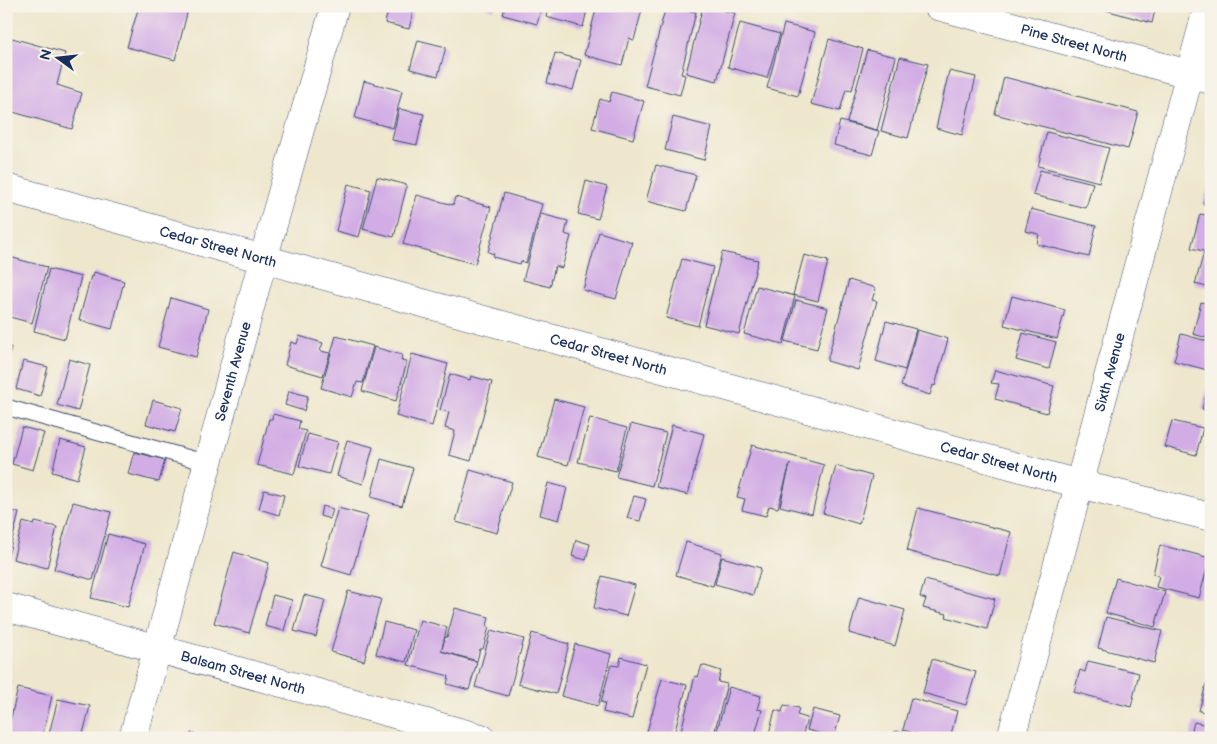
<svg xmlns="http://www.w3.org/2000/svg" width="1217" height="744" font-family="'Balsamiq Sans',sans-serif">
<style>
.building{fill:#d1ace5}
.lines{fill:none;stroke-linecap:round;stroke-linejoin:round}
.service-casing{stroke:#3b4b6f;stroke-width:17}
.minor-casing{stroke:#3b4b6f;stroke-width:29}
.tertiary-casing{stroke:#3b4b6f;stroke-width:29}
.service{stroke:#fff;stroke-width:15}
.minor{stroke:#fff;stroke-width:28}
.tertiary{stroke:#fff;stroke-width:28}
.labels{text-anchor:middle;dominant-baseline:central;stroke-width:4;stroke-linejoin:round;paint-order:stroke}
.street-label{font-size:14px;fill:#1b2f5e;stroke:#f7f3e8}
</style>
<rect width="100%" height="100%" fill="#f7f3e8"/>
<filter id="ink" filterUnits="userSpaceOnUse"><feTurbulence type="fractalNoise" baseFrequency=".02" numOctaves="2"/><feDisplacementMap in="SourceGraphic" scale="10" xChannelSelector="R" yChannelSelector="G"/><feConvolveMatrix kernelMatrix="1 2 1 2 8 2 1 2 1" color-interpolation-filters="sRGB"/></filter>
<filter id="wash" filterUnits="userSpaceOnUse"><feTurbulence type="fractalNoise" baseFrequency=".0096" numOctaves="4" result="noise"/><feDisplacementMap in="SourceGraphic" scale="20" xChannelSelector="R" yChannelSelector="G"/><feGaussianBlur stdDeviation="1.12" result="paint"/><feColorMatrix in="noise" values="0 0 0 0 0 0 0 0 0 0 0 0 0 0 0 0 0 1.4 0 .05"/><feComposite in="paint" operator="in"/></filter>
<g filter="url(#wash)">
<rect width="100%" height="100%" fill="#eee7cd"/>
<g id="blocks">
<path class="building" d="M139,6H189L175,60L127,47Z
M389,6H406L414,8L409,29L385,23Z
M483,6H495L494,10Z
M505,6H542L537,24L503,15Z
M549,6H588L583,27L546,17Z
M597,6H643L634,40L629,38L622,65L584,55Z
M666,6H691L690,11L696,12L681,74L685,75L680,95L645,86Z
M703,6L735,13L717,81L686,73Z
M1091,6H1156L1152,23Z
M740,23L780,34L767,78L728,67Z
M784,24L815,32L798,96L767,88Z
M12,38L65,53L57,85L82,93L72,129L6,110V58Z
M829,39L863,49L852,90L846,89L840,111L811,104Z
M418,40L446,47L438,76L410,69Z
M867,50L896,57L877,130L847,122Z
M555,53L581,60L573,90L547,83Z
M900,57L928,64L908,138L881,131Z
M949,71L976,77L962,135L936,128Z
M1004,77L1138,112L1128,149L995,114Z
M364,81L402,91L393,128L355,118Z
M612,92L644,101L633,139L592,128L600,99L609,102Z
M399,109L424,114L417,145L392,140Z
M673,117L712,127L704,160L665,150Z
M840,121L879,131L872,155L834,145Z
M1047,132L1109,148L1099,182L1038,166Z
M656,165L696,175L686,211L646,201Z
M1040,170L1093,183L1086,208L1033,195Z
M377,177L407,185L394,237L363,229Z
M1211,179V206L1203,204Z
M586,181L607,187L598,219L578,214Z
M348,184L371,190L359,237L336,231Z
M504,193L542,204L526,263L521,261L520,264L493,257L494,254L488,252Z
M417,195L453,205L455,197L491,207L475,264L403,244Z
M1031,209L1096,226L1089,257L1037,244L1039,234L1025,231Z
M541,214L568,221L565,234L571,236L562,268L555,266L550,287L523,280Z
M1200,214L1211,216V253L1191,248Z
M599,232L632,242L616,299L583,290Z
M722,252L758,260L739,334L704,325Z
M1204,252L1211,253V288L1195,284Z
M804,255L828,261L818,301L793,295Z
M9,257L47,267L32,323L6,316V268Z
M682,259L713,267L698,326L666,318Z
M49,269L81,277L65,339L34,331Z
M94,272L124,281L112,329L79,320L91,276L93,277Z
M849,280L876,288L872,300L877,301L858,370L827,361Z
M757,286L795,296L783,344L744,334Z
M1012,296L1065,310L1057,339L1004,325Z
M171,298L208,309L196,357L158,347Z
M796,300L828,308L817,349L785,341Z
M1201,302L1211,305V339L1193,334Z
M886,321L916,329L905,370L876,361Z
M917,330L948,339L935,386L933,385L930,395L901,386Z
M1023,333L1056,342L1049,369L1016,360Z
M1181,334L1211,342V371L1174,361Z
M299,336L323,343L320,351L330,353L323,376L285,365L291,342L297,344Z
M336,336L373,346L363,383L357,382L352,397L321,388Z
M6,346L11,347L7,363H6Z
M374,347L402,355L401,360L407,362L396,401L362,391Z
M412,354L448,364L432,426L396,416Z
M69,359L90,365L78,411L57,405Z
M23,361L48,367L40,396L16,389Z
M995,370L1054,386L1047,413L995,399L999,384L991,383Z
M450,374L470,380L471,376L492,382L471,461L449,455L455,431L445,428L449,412L440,410Z
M1208,387L1211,388V411L1202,409Z
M289,391L308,396L304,411L285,405Z
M554,399L584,407L568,465L538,457Z
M153,400L182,408L175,432L146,424Z
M273,414L300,421L298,429L306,431L294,474L257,465L269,419H272Z
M590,418L627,428L616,471L578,462Z
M1172,421L1203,428L1196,455L1165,447Z
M631,424L666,433L652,486L616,477Z
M672,425L704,434L688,495L656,487Z
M22,427L44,433L33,470L12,464Z
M308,434L338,442L329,474L299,466Z
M60,440L86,447L77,479L52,472Z
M347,440L373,447L363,484L337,476Z
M752,445L824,465L812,514L780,506L790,464L778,508L769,506L766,516L742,510L745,499L737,497Z
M1210,446H1211V465L1206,464Z
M134,452L165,460L159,482L128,474Z
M381,459L413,468L402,506L371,497Z
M836,466L872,476L859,524L823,513Z
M470,470L512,482L497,533L456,522Z
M548,483L567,488L559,520L540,515Z
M264,490L284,495L279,515L259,509Z
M634,496L646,499L640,521L627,518Z
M73,502L111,512L93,580L54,569Z
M322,506L333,509L330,519L320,516Z
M338,508L368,516L351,575L321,566Z
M918,508L1011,532L1000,576L907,551Z
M6,509L19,513L7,560H6Z
M23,522L34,525L35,522L57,527L47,568L13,559Z
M108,534L145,544L128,607L91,598Z
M576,540L590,544L586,560L572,556Z
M686,542L722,553L713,586L676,575Z
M1160,545L1210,558L1199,598L1156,587L1159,576L1153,574Z
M234,552L269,563L249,633L214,623Z
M722,557L761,568L753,595L715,584Z
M602,576L635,585L626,616L594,608Z
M1116,578L1165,592L1155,627L1106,613Z
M925,580L995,599L987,629L946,617L947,614L923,608L926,599L920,597Z
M348,591L381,599L364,661L331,652Z
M273,595L292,600L284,631L265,626Z
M304,595L325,600L316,637L294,631Z
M859,597L905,610L895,646L849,633Z
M455,608L489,617L487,626L489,627L483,649H480L477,661L441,651L477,662L469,690L447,684L449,676L408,665L420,620L447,627L442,649L445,637H447Z
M1106,617L1162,631L1154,663L1098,648Z
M384,622L414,630L406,662L376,654Z
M491,630L524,639L508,696L475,687Z
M532,633L569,644L556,694L518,684Z
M575,644L611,654L598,706L561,696Z
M621,657L646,664L632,719L603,712L605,703L601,702L611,665L619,666Z
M932,659L976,672L966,705L923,693Z
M1088,661L1139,673L1131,707L1074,692L1080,670L1085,672Z
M702,665L721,671L718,682L727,684L713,738H689L680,735L695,676L698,677Z
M6,679L12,680L7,702H6Z
M662,679L687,685L673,738H655L646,735Z
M1206,684L1211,685V713L1199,711Z
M729,687L761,696L757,709L762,710L754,738H715Z
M18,688L52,696L42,738H6Z
M911,698L957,711L950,738H931L903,730Z
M58,699L90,706L82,738H48Z
M784,705L799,708L797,715L807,718L802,738H768L775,710L782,712Z
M813,709L840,716L834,737L807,730Z
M1194,722L1211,726V738H1190Z
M895,731L918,737L917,738H894Z
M191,733L205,737V738H189Z"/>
</g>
</g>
<g filter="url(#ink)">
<use href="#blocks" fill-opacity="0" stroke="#3b4b6f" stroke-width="1"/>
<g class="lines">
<g class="service-casing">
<path id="service" d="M6,407L207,463"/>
</g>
<g class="minor-casing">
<g id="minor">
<path id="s1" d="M6,188L1079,484L1211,517"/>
<path id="s2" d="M6,607L481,738"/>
<path id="s3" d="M133,738L263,260L335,6"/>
<path id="s4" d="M1011,738L1208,6"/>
</g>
</g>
<g class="tertiary-casing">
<g id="tertiary">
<path id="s5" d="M938,6L1211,80"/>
</g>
</g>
<use href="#service" class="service"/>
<use href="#minor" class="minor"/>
<use href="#tertiary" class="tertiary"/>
</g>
</g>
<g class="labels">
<g class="street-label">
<text stroke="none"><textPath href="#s5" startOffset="141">Pine Street North</textPath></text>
<text stroke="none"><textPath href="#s1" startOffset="220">Cedar Street North</textPath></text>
<text stroke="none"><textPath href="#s1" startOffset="625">Cedar Street North</textPath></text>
<text stroke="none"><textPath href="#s3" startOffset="380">Seventh Avenue</textPath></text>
<text stroke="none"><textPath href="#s4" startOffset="379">Sixth Avenue</textPath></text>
<text stroke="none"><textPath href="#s1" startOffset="1030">Cedar Street North</textPath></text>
<text stroke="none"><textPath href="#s2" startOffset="246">Balsam Street North</textPath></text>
</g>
</g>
<rect width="1217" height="744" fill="none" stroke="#f7f3e8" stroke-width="25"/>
<g transform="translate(58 58) rotate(285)" stroke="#f7f3e8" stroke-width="4" paint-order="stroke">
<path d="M0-4L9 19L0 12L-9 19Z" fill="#1b2f5e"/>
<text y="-8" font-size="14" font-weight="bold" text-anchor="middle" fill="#1b2f5e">N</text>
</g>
</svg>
